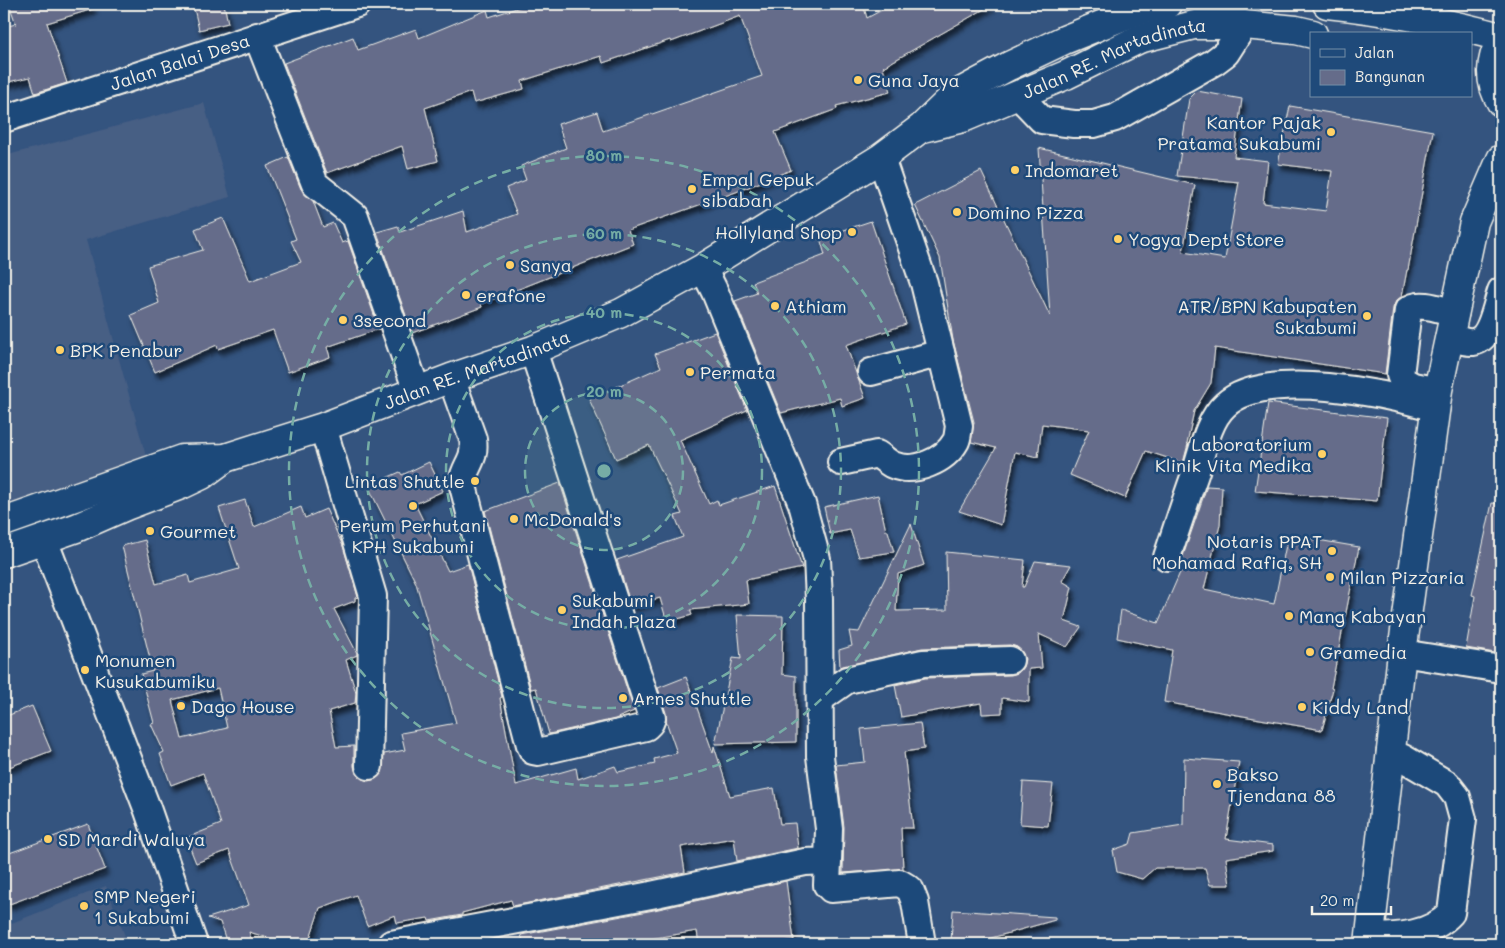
<svg xmlns="http://www.w3.org/2000/svg" width="1505" height="948" font-family="Mali,sans-serif">
<style>
.built{fill:#475e84}
.building{fill:#656c8a;stroke:#f4f1e8;fill-rule:evenodd;filter:url(#shadow)}
.lines{fill:none;stroke-linecap:round;stroke-linejoin:round}
.minor-casing{stroke:#f4f1e8;stroke-width:30}
.major-casing{stroke:#f4f1e8;stroke-width:31}
.minor{stroke:#1f4a7a;stroke-width:26}
.major{stroke:#1f4a7a;stroke-width:28}
.ring{fill:none;stroke:#76ada5;stroke-width:2.5;stroke-dasharray:9 6}
.poi-dot{fill:#ffd166;stroke:#1f4a7a;stroke-width:2}
.labels{text-anchor:middle;dominant-baseline:central;stroke-width:5;stroke-linejoin:round;paint-order:stroke}
.street-label{font-size:18px;fill:#f4f1e8;stroke:#1f4a7a}
.poi-label{font-size:18px;fill:#f4f1e8;stroke:#1f4a7a;text-anchor:start}
.centre{fill:#76ada5;stroke:#1f4a7a;stroke-width:2.5}
.ring-label{font-size:15px;text-anchor:middle;font-weight:bold;fill:#76ada5;stroke:#1f4a7a;stroke-width:5;stroke-linejoin:round;paint-order:stroke}
</style>
<defs>
<filter id="shadow"><feDropShadow dx="3" dy="5.5" stdDeviation="2.5" flood-color="#0009"/></filter>
</defs>
<rect width="100%" height="100%" fill="#34547f"/>
<filter id="ink" filterUnits="userSpaceOnUse"><feTurbulence type="fractalNoise" baseFrequency=".02" numOctaves="2"/><feDisplacementMap in="SourceGraphic" scale="10" xChannelSelector="R" yChannelSelector="G"/><feConvolveMatrix kernelMatrix="1 2 1 2 8 2 1 2 1" color-interpolation-filters="sRGB"/></filter>
<g filter="url(#ink)">
<path class="built" d="M204,103L230,197L86,240L147,460L55,491L13,503L4,501V156Z
M106,886L128,944H4V926Z"/>
<path class="building" d="M9,4H92L93,9L47,23L67,83L35,93L30,77L4,83V27L16,24Z
M193,4H224L228,23L199,30Z
M529,4H795L797,9L813,4H863L867,18L893,4H993L883,67L890,92L836,106L837,109L775,132L791,170L736,192L628,230L633,244L481,304L482,307L412,333L377,232L398,226L400,232L463,211L467,232L517,214L506,188L526,180L521,166L566,148L558,124L597,112L603,131L762,76L740,16L671,42L670,40L603,63L601,56L522,81L524,89L474,103L471,92L425,108L438,161L408,169L402,146L327,173L284,63L353,37L358,50L416,29L419,38L487,10L489,17Z
M1197,91L1242,99L1234,157L1268,161L1263,203L1326,211L1332,171L1278,164L1290,106L1433,131L1408,270H1407L1402,296L1396,301L1393,308L1385,374L1215,348L1211,383L1194,411L1187,443L1188,444L1183,463L1146,451L1125,498L1070,475L1089,430L1042,424L1038,457L1015,452L1001,525L959,511L996,448L971,442L974,422L953,340L940,258L915,205L981,171L1050,316L1039,148L1195,185L1183,252L1225,259L1239,182L1177,176L1189,99Z
M288,157L301,189L313,201L323,227L333,223L342,243L348,241L379,329L327,347L330,357L288,372L273,330L218,349L217,345L155,372L131,315L159,303L148,266L203,250L195,229L223,218L250,281L301,262L291,241L296,239L267,166Z
M871,221L906,324L846,345L865,398L842,406L840,398L781,413L735,301L757,293L753,282L825,255L820,238Z
M715,332L747,410L680,440L709,504L717,500L719,505L775,486L802,568L746,580L749,604L690,610L692,615L667,622L660,598L631,606L617,560L683,537L675,516L682,514L649,445L616,459L589,399L661,367L655,354Z
M1268,403L1387,418L1377,501L1255,491Z
M429,462L443,491L415,504L448,571L468,564L502,697L500,698L516,785L576,768L578,779L615,766L618,772L655,764L654,759L677,753L666,721V713L658,688L686,677L713,753L714,746L730,796L774,788L780,824L795,823L798,848L737,861L734,838L681,847L685,872L513,906L511,900L462,913V915L429,921L428,918L397,923L395,915L367,926L356,895L320,908L308,944H288L249,932L253,944H227L220,922L208,918L249,905L229,850L196,863L186,838L221,824L203,773L171,785L160,754L164,752L151,724L154,723L141,674L153,671L122,546L145,540L156,584L188,575L190,583L239,569L219,508L245,500L254,527L301,507L305,518L326,509L343,546L358,597L355,598V601L334,609L357,653V655L346,660L356,693L355,703L329,711L336,747L354,746V766L356,774L362,779L368,781L376,779L382,773L384,754L405,750L401,733L456,723L416,583L368,486L400,472L402,475ZM218,688L227,728L182,739L172,700Z
M560,483L634,711L615,719L549,734L536,688L531,689L485,511Z
M1207,486L1222,487L1220,525L1204,589L1274,604L1288,535L1359,547L1331,688L1333,689L1322,730L1164,702L1172,650L1117,638L1121,610L1158,623L1182,568L1178,566L1181,562Z
M878,495L886,531H888L894,552L859,557L850,530L830,534L824,507Z
M1492,503L1501,504V654L1466,648L1475,596L1472,595Z
M911,524L924,565L898,574L896,611L947,610L946,552L1025,560L1022,587H1024L1035,561L1071,565L1062,581L1072,587L1064,621L1081,627L1067,647L1039,634L1042,668L1029,669V702L1002,698V713L982,714L981,703L901,717L895,685L925,678L1011,675L1018,673L1023,667L1025,659L1022,652L1017,647L1010,645L922,648L840,667L839,650L852,646L849,631L859,632Z
M737,615L783,616L782,674L796,676V742L715,744L733,658L741,659Z
M32,706L51,751L4,769V717Z
M920,723L924,749L904,752L913,828H901L903,869L843,873L844,827L836,765L865,762L861,729Z
M1184,758L1239,762L1226,839L1273,845V851L1226,858L1230,885H1210L1205,868H1155L1142,879L1117,872L1113,850L1130,844L1133,833L1183,825Z
M1023,782L1053,784L1048,826L1020,824Z
M88,824L105,869L4,906V855Z
M786,881L794,940L771,944H699L697,931L650,939L651,944H524L521,935L654,910Z
M953,910L1055,917V920L970,944H964L951,941Z"/>
<g class="lines">
<g class="minor-casing">
<g id="minor">
<path d="M257,36L315,184L355,216L417,391"/>
<path d="M1018,95L1042,120L1074,124H1094L1115,118L1214,62L1226,53L1244,25"/>
<path id="s1" d="M4,119L357,4"/>
<path d="M1449,337C1456,339 1466,343 1473,342C1491,340 1496,306 1501,291"/>
<path d="M871,372L941,353"/>
<path d="M451,378L473,439C476,460 466,463 462,482L530,745L533,751L538,752L646,727L650,723L652,718L533,350"/>
<path d="M1435,390L1413,386L1402,380L1400,375L1408,310C1420,300 1442,310 1455,313"/>
<path d="M323,427L373,596L369,766"/>
<path d="M841,462L877,454C882,457 888,463 893,465C914,474 945,461 956,441C958,437 958,431 959,426L924,283L881,158"/>
<path d="M44,540L147,808L194,944"/>
<path d="M1167,557C1176,530 1185,502 1195,474C1202,453 1208,420 1225,405C1266,367 1387,394 1436,408"/>
<path d="M1402,653L1501,669"/>
<path d="M820,699L847,680L923,663L1010,660"/>
<path d="M828,861L827,885L831,889L900,883L910,889L915,902L922,944"/>
<path d="M1370,937C1399,937 1431,935 1451,913L1463,819L1457,797L1447,784L1403,758L1390,753"/>
<path d="M391,944L651,895L805,862L828,861L829,829L820,756L819,599L817,559L802,504L715,292L703,268"/>
</g>
</g>
<g class="major-casing">
<g id="major">
<path d="M1327,4C1386,10 1444,22 1501,37"/>
<path d="M1501,40C1490,60 1488,82 1501,102"/>
<path id="s2" d="M923,128L963,118L1066,75L1139,39L1194,25H1244L1296,30L1313,34"/>
<path id="s3" d="M4,522L182,459L225,458L323,427L451,378L533,350L621,313L703,268L881,158L921,128L955,95L1009,66L1064,40L1131,13L1167,4"/>
<path d="M4,553L76,528L126,506L181,485L202,475L225,458"/>
<path d="M1369,944L1402,653L1438,390L1474,222L1501,159"/>
</g>
</g>
<use href="#minor" class="minor"/>
<use href="#major" class="major"/>
</g>
</g>
<circle cx="604" cy="471" r="79" fill="#76ada5" fill-opacity=".12"/>
<g class="ring">
<circle cx="604" cy="471" r="79"/>
<circle cx="604" cy="471" r="158"/>
<circle cx="604" cy="471" r="237"/>
<circle cx="604" cy="471" r="315"/>
</g>
<g class="poi-dot">
<circle cx="858" cy="80" r="5"/>
<circle cx="1331" cy="132" r="5"/>
<circle cx="1015" cy="170" r="5"/>
<circle cx="692" cy="189" r="5"/>
<circle cx="957" cy="212" r="5"/>
<circle cx="852" cy="232" r="5"/>
<circle cx="1118" cy="239" r="5"/>
<circle cx="510" cy="265" r="5"/>
<circle cx="466" cy="295" r="5"/>
<circle cx="775" cy="306" r="5"/>
<circle cx="1367" cy="316" r="5"/>
<circle cx="343" cy="320" r="5"/>
<circle cx="60" cy="350" r="5"/>
<circle cx="690" cy="372" r="5"/>
<circle cx="1322" cy="454" r="5"/>
<circle cx="475" cy="481" r="5"/>
<circle cx="413" cy="506" r="5"/>
<circle cx="514" cy="519" r="5"/>
<circle cx="150" cy="531" r="5"/>
<circle cx="1332" cy="551" r="5"/>
<circle cx="1330" cy="577" r="5"/>
<circle cx="562" cy="610" r="5"/>
<circle cx="1289" cy="616" r="5"/>
<circle cx="1310" cy="652" r="5"/>
<circle cx="85" cy="670" r="5"/>
<circle cx="623" cy="698" r="5"/>
<circle cx="181" cy="706" r="5"/>
<circle cx="1302" cy="707" r="5"/>
<circle cx="1217" cy="784" r="5"/>
<circle cx="48" cy="839" r="5"/>
<circle cx="84" cy="906" r="5"/>
</g>
<g class="labels">
<g class="street-label">
<text stroke="none"><textPath href="#s2" startOffset="205">Jalan RE. Martadinata</textPath></text>
<text stroke="none"><textPath href="#s1" startOffset="185">Jalan Balai Desa</textPath></text>
<text stroke="none"><textPath href="#s3" startOffset="499">Jalan RE. Martadinata</textPath></text>
</g>
<g class="poi-label">
<text x="868" y="80">Guna Jaya</text>
<text x="1321" y="122" text-anchor="end">Kantor Pajak<tspan x="1321" dy="21">Pratama Sukabumi</tspan></text>
<text x="1025" y="170">Indomaret</text>
<text x="702" y="179">Empal Gepuk<tspan x="702" dy="21">sibabah</tspan></text>
<text x="967" y="212">Domino Pizza</text>
<text x="842" y="232" text-anchor="end">Hollyland Shop</text>
<text x="1128" y="239">Yogya Dept Store</text>
<text x="520" y="265">Sanya</text>
<text x="476" y="295">erafone</text>
<text x="785" y="306">Athiam</text>
<text x="1357" y="306" text-anchor="end">ATR/BPN Kabupaten<tspan x="1357" dy="21">Sukabumi</tspan></text>
<text x="353" y="320">3second</text>
<text x="70" y="350">BPK Penabur</text>
<text x="700" y="372">Permata</text>
<text x="1312" y="444" text-anchor="end">Laboratorium<tspan x="1312" dy="21">Klinik Vita Medika</tspan></text>
<text x="465" y="481" text-anchor="end">Lintas Shuttle</text>
<text x="524" y="519">McDonald's</text>
<text x="413" y="525" text-anchor="middle">Perum Perhutani<tspan x="413" dy="21">KPH Sukabumi</tspan></text>
<text x="160" y="531">Gourmet</text>
<text x="1322" y="541" text-anchor="end">Notaris PPAT<tspan x="1322" dy="21">Mohamad Rafiq, SH</tspan></text>
<text x="1340" y="577">Milan Pizzaria</text>
<text x="572" y="600">Sukabumi<tspan x="572" dy="21">Indah Plaza</tspan></text>
<text x="1299" y="616">Mang Kabayan</text>
<text x="1320" y="652">Gramedia</text>
<text x="95" y="660">Monumen<tspan x="95" dy="21">Kusukabumiku</tspan></text>
<text x="633" y="698">Arnes Shuttle</text>
<text x="191" y="706">Dago House</text>
<text x="1312" y="707">Kiddy Land</text>
<text x="1227" y="774">Bakso<tspan x="1227" dy="21">Tjendana 88</tspan></text>
<text x="58" y="839">SD Mardi Waluya</text>
<text x="94" y="896">SMP Negeri<tspan x="94" dy="21">1 Sukabumi</tspan></text>
</g>
</g>
<circle cx="604" cy="471" r="8" class="centre"/>
<g class="ring-label">
<text x="604" y="161">80 m</text>
<text x="604" y="239">60 m</text>
<text x="604" y="318">40 m</text>
<text x="604" y="397">20 m</text>
</g>
<rect width="1505" height="948" fill="none" stroke="#1f4a7a" stroke-width="20"/>
<rect x="10" y="10" width="1485" height="928" fill="none" stroke="#f4f1e8" stroke-width="2" filter="url(#ink)"/>
<rect x="1310" y="32" width="162" height="65" fill="#1f4a7a" stroke="#748da6"/>
<rect x="1320" y="49" width="25" height="8" fill="#1f4a7a" stroke="#748da6"/>
<text x="1355" y="58" font-size="15" fill="#f4f1e8">Jalan</text>
<rect x="1320" y="70" width="25" height="15" fill="#656c8a" stroke="#748da6"/>
<text x="1355" y="82" font-size="15" fill="#f4f1e8">Bangunan</text>
<path d="M1312 906v8h79v-8" fill="none" stroke="#f4f1e8" stroke-width="2.5"/>
<text x="1320" y="906" font-size="15" fill="#f4f1e8" stroke="#1f4a7a" stroke-width="4" paint-order="stroke">20 m</text>
</svg>
